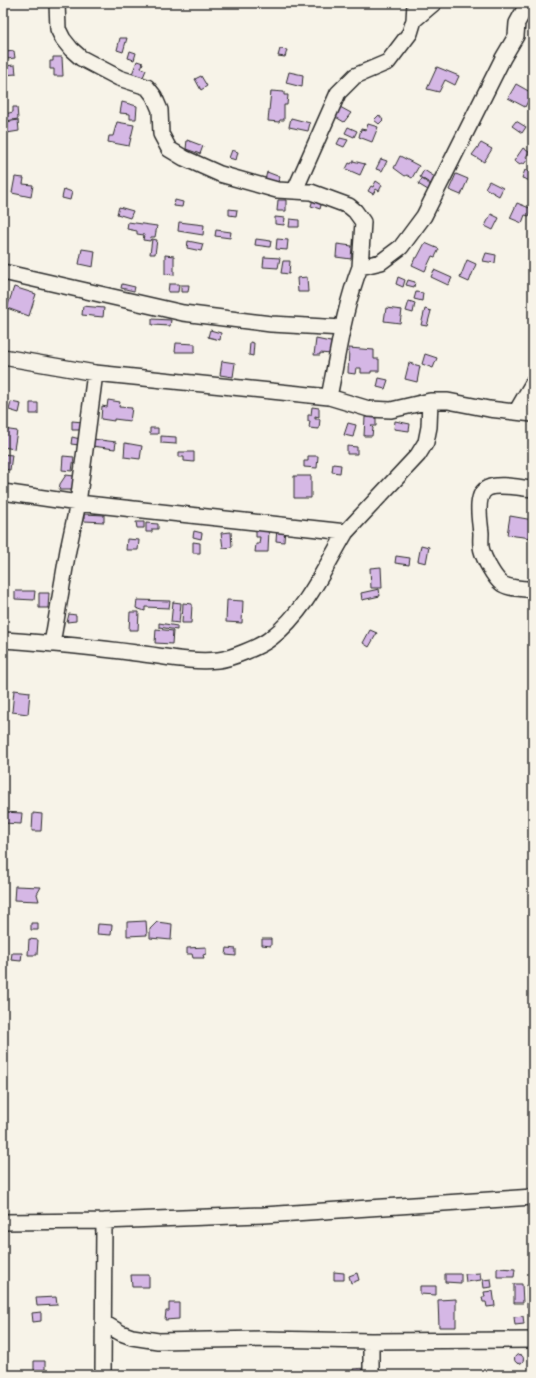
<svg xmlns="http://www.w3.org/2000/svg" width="536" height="1378" font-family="Caveat,sans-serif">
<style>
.building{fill:#d5b7e5;stroke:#2b2b2b}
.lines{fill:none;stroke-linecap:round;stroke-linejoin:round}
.minor-casing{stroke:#2b2b2b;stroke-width:18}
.minor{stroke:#f7f3e8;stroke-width:15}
</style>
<rect width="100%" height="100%" fill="#f7f3e8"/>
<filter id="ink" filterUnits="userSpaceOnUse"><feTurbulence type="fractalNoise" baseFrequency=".025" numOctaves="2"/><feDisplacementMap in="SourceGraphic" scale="8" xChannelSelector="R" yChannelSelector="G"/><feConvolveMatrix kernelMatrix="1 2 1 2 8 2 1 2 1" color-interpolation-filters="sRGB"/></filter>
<g filter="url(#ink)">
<path class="building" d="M120,38H127L123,52L117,50Z
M280,49L287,50L285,57L278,56Z
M14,51L15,58L7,59L6,52Z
M130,51L136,53L134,60L128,58Z
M53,57H62L63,76H54V69H50V61H53Z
M137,61L143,63L141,68L146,70L143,77L132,74Z
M15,65L16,74L4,75L3,66Z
M437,67L459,76L455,85L445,80L439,92L427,89Z
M289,72L303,75L302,87L286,83Z
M201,76L207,86L201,90L195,79Z
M516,84L532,93L525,107L508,98Z
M271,91L284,92V95H288L287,105H284V120H280L279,122L268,121Z
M122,102L137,106L136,119H130V114L120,113Z
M13,107H17L18,119L6,121L5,114L13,112Z
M340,107L351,113L344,122L334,116Z
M379,115L383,120L379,124L374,120Z
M291,118L310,123L308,131L289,127Z
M18,120L19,131L7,133L6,122Z
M516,121L526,127L522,133L512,126Z
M117,122L134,125L129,146L108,142L109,136H113Z
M368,124L378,127L372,142L359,137L361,129L366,130Z
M348,127L357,131L354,137L345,133Z
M340,138L348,140L344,147L337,144Z
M187,140L203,146L200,154L186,149Z
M481,143L492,149L484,162L472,155Z
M523,148L529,152L526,157L528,159L524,164L521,163L520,165L514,161Z
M232,150L238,152L236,160L229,158Z
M400,156L419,166L412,178L407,175L405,176L394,168Z
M381,159L387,161L382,171L376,169Z
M353,161L365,164L360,175L346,169L349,163L351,164Z
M424,170L435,177L431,184L420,177Z
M525,170L533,174V182L522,178Z
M267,172L280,177L277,184L265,180Z
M456,174L468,179L461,195L449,190Z
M15,177L24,178L23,184L33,185L31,197L12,193Z
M422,179L432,186L428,190L418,184Z
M376,181L382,185L379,191L376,189L373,194L368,191L371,186L373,187Z
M489,181L503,188L499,196L485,188Z
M64,189L72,192L70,200L62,198Z
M313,199L322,201L320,209L311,206Z
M175,200L183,202L182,207L174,206Z
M278,200H286V211H277Z
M517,203L532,209L529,216L525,215L522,223L510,218Z
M119,207L133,211L130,218L117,214Z
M229,209L237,210L236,216L229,215Z
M491,214L499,218L493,230L485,226Z
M275,217L285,218L284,225L275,224Z
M290,219L299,220V227H289Z
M128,222L157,226L155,237H151L150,241L143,240L144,235L137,234V231L127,229Z
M179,222L204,225L203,235L178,231Z
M216,230L231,232L230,238L215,236Z
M152,239L157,240L155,254H150Z
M256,239L271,241L270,247L255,245Z
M277,239L288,240L287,250L276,249Z
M188,241L203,244L201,251L187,248Z
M425,243L439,249L435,257L432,256L425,271L412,265L415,258H417Z
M337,244L352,246L351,259L336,257Z
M82,249L95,251L93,267L79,264Z
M486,253L496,255L495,263L483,261Z
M165,255L174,256V275L165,274Z
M264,257L280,258L278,268L263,267Z
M467,260L476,264L469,282L460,278Z
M283,261H290L289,274L281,273Z
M434,270L452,278L448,285L431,277Z
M307,277L308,292H298L297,278Z
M398,277L405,280L403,287L396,284Z
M408,280L415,282L414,287L406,285Z
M122,284L135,287L134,291L121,288Z
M169,284H179L178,292H168Z
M181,285H189L188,292H181Z
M14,287L36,294L29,316L7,308Z
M416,292L423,293L422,301L414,299Z
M409,301L415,303L413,313L406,311Z
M83,306L104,308L103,317L82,315Z
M386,308L402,310L400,323L384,321Z
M425,309L431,311L427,326L421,325Z
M152,319L171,320L170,326L152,325Z
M210,330L221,333L220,340L208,337Z
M316,339L335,343L331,354L320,353V355H314Z
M250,342L254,343L253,356L249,355Z
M176,343L195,344V352H175Z
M349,348L374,350V359H379V371H371V373H361V368H356L355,374L348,373Z
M425,354L437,358L433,368L422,364Z
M222,361L235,363L233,377L220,375Z
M409,363L420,366L417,382L405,379Z
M379,378L388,380L385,389L377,387Z
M108,400L120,402L119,407L132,408L130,421L114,419V421L101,419L102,406L107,407Z
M11,402L21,404L19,413L9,410Z
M30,403H38V414H30Z
M312,407L319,408V417L315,416V419H320L319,429L309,428L310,421H308V415H311Z
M365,417L376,418V426H371L373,428L372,436H364Z
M72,421L83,422L82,430H72Z
M395,421L410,424L409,431L394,429Z
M348,423L356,425L353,437L344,435Z
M150,428H158V434H150Z
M3,429L17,431L14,449L3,447Z
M161,436L176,437V444L161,443Z
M72,437L80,439L79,445L71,444Z
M93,439L116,442L115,449L92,446Z
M125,443L142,446L140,459L124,457Z
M347,446L357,447V454H347Z
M179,452H194V462L184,461V457H179Z
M3,454L12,455L10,470L3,469Z
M63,456L74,457L72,471L62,470Z
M308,456H318L317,468L304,467V461H308Z
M333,464L341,465L340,473L332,472Z
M66,475L74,476V490H59L60,484Z
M294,476H311V498H294Z
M84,514L104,515V522L84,521Z
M510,516L533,520L532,538L507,535Z
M136,522H144V528H137Z
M146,523L158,524V529H152V532H146Z
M277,528H285L284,542L276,541Z
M256,529H269L268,552H255L256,544H259L260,537H256Z
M194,531L202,533L201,539L193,537Z
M231,532L232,547L223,548L221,533Z
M127,539L139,540L138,550H126Z
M193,542L200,543V553H193Z
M421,545L429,547L426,563L418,561Z
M396,556L410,558L409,565L395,563Z
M381,567L382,588H371L370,568Z
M379,589L380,596L362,600L361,593Z
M15,591H35L34,600L15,599Z
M39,593H49L48,608H39Z
M137,600L170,601L169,608L145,607V611L136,608Z
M227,600L243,601L242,623L226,622Z
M173,602L181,603L179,623L171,622Z
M183,603L192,604L191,623H182Z
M130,612H139L138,630H129Z
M69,614L76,615V621L67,622Z
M159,623L177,626V630L159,627Z
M156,629L173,631L172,644L155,643Z
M370,630L377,633L369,647L363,643Z
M14,690L30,692L28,714L12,712Z
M3,812L22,813L21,824L3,823Z
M33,813L42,814L41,831H32Z
M15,886L41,887L37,894L39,901L14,900Z
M146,921L147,935L127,936V922Z
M157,922L172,924L171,940L150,938V929Z
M31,923H38V930H31Z
M98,924L112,925L111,935L97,934Z
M29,939L38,940L37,955H28Z
M262,939H271V946L262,945Z
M206,947V954L203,955L204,958H193L192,954H187V948Z
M227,948L236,949V956L226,955Z
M12,953H22L21,961L11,960Z
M497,1268L515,1269L514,1277H497Z
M334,1272L344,1273V1280H334Z
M357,1273L359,1280L351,1283L349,1276Z
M480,1273L481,1280L466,1282L465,1274Z
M445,1274H461V1283L445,1282Z
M131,1275H149V1287H132Z
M491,1279L492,1287L484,1288L483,1280Z
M514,1284H522L523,1303H514Z
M527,1285L533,1286V1307H527Z
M420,1286H436V1295L420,1294Z
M493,1291L495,1306L487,1307L486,1302H483L482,1297H485L484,1292Z
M56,1297L57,1305L37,1306L36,1298Z
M456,1299V1327H439L438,1300Z
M169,1303H179V1319L165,1320L166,1311H169Z
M41,1312V1321L33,1322L32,1313Z
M523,1316L524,1324L515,1325L514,1317Z
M514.5 1359a4.5 4.5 0 1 1 9 0a4.5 4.5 0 1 1-9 0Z
M34,1361H45V1370H34Z
M365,1368L366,1375H354L353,1369Z"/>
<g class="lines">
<g class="minor-casing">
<path id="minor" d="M57,3L58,29L63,39L71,49L81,58L119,78L147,87L154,96L160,110L161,134L169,149L184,158L220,174L277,190L311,192L349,206L355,211L363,222L360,267
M414,20L434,3
M295,190L338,93L355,76L388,62L410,33L414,20L415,3
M3,272L183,313L271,324L343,328
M3,357L95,373L329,397L369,409L391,410L430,401H448L489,409L533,414
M329,397C338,353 344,308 360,267L381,262L401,247L424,216L503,58L516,36L517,23L528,3
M516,412L533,383
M533,489C521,488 498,483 488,488C474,494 480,521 481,533C481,539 480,546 482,551C484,559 494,577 501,583C508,589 524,588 533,590
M3,492L78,503L346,532L418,455L426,442L429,427L430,401
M3,640C47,643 92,647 136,653C163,656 191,663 218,660C230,659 262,646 271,638C306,611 324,569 346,532
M52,644L68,550L78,503L95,373
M3,1222L104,1221L264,1215L533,1197
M104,1323L121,1333L132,1337L158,1341L265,1339L371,1341L533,1340
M103,1375L104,1221
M371,1375V1341"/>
</g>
<use href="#minor" class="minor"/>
</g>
</g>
<rect width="536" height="1378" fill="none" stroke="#f7f3e8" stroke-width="16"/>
<rect x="8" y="8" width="520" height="1362" fill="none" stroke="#2b2b2b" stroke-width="1.5" filter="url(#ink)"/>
</svg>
